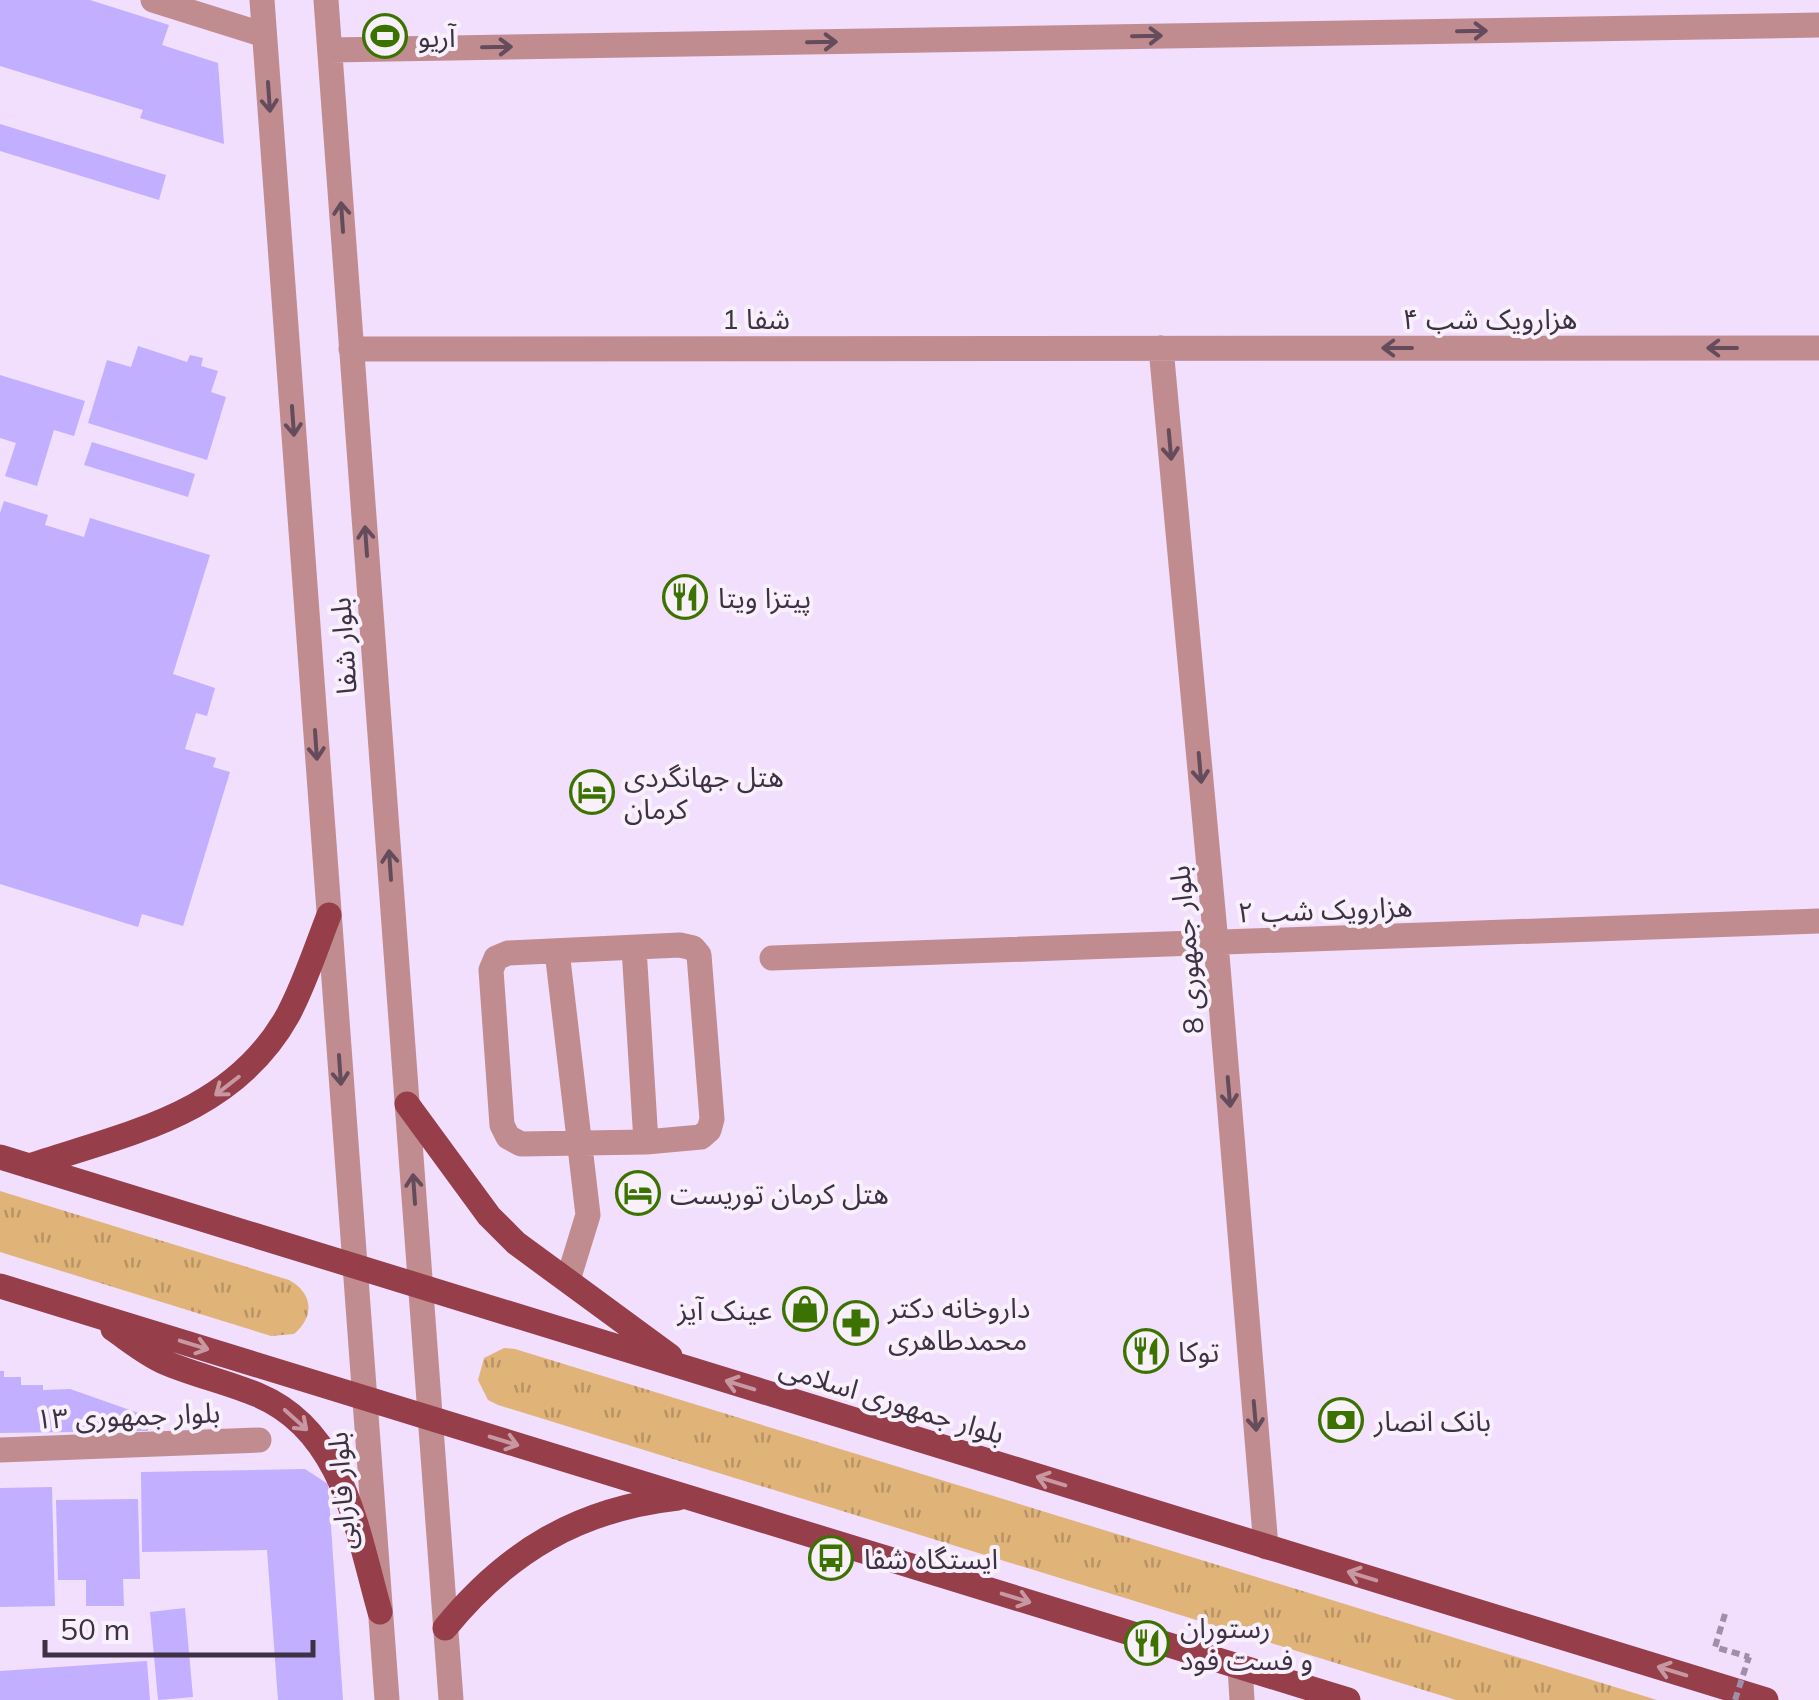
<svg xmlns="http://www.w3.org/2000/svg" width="1819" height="1700" font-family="Mulish,'Noto Sans Arabic',sans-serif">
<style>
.grass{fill:url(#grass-tufts)}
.building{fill:#c2afff}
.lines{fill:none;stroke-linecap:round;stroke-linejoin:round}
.path{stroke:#a08fa9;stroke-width:6;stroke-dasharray:8 5;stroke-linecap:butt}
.minor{stroke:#c08c90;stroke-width:25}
.major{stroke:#963e4a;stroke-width:25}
.path-bridge{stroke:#a08fa9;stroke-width:6;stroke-dasharray:8 5;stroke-linecap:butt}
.oneway{stroke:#654c5c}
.oneway2{stroke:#c798a2}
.labels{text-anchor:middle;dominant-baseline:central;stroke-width:8;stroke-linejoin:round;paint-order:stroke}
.poi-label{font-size:28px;fill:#3e3145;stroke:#f8f1fb;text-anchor:start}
.street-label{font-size:28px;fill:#3e3145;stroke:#f8f1fb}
</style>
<defs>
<pattern id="grass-tufts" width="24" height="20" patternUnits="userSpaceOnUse" patternTransform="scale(2.5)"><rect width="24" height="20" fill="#e0b479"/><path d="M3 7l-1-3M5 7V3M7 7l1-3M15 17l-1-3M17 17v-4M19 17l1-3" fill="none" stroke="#b79365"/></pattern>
</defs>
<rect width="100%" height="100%" fill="#f2defd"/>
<path class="grass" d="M0,1191L289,1280C313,1293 315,1316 294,1334L271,1336L0,1252Z
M504,1348L515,1349L1657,1700H1456L498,1405L488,1400L478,1380L484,1358Z"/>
<path class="building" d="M0,0H90L169,25L162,45L218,63L224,144L140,118L143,110L0,66Z
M0,124L166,175L159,200L0,151Z
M138,346L187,362L190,355L203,358L201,366L218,371L211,392L226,397L207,460L88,423L107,360L131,367Z
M0,375L85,401L74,436L54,430L37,486L5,476L16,443L0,438Z
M92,442L195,474L188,497L84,465Z
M4,501L48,515L45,525L84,537L90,518L210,555L173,674L215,688L207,716L196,713L185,749L216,758L213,767L230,772L183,926L142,914L138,927L0,884V513Z
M0,1371H4V1377H21V1385H43V1390L70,1389L147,1416L148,1431L0,1433Z
M305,1469L328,1484L343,1700H278L267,1550L142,1552L141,1472Z
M52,1487L55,1606L0,1607V1488Z
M138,1499L140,1579H123L124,1606H86V1580H58L56,1500Z
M185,1608L193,1697L158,1700L150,1612Z
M147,1661L150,1700H0V1671Z"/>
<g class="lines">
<path class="path" d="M1725,1614L1715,1647L1749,1657"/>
<path class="minor" d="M153,0L264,35
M262,0L387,1700
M326,0L451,1700
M330,50L1819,25
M1161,348L1216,943L1266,1547
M351,349L1819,348
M680,945L693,948L699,955L712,1119L709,1130L701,1137L646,1142L521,1144L508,1137L502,1125L491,970L496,958L508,953Z
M634,948L646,1142
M557,951L588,1215L568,1280
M772,958L1819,921
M0,1450L259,1440
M1240,1667L1242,1700"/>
<path class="major" d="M407,1104L489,1216L516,1243L670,1356
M0,1157L1766,1700
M29,1166C129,1133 233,1114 288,1015C305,983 316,948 329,915
M0,1286L1348,1700
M113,1329C129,1340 146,1354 164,1362C194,1375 227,1382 258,1395C344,1431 357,1532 380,1612
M445,1628C508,1551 579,1509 678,1498"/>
<path class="path-bridge" d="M1735,1700L1749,1657"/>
</g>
<defs><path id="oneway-shaft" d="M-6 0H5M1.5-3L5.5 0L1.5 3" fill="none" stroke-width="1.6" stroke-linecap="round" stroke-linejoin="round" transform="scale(2.5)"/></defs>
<g class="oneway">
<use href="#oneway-shaft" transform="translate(1472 31) rotate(-1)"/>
<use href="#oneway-shaft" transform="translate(1147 36) rotate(-1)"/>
<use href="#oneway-shaft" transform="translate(822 42) rotate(-1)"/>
<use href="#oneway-shaft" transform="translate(497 47) rotate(-1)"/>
<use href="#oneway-shaft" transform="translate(269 97) rotate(86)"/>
<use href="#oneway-shaft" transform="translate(342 217) rotate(-94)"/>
<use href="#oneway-shaft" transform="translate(1397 348) rotate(-180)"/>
<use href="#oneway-shaft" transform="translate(1722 348) rotate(-180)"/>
<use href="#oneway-shaft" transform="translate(293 421) rotate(86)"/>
<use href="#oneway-shaft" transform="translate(1170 445) rotate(85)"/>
<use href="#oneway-shaft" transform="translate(366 541) rotate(-94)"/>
<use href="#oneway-shaft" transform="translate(316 745) rotate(86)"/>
<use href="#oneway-shaft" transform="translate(1200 768) rotate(85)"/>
<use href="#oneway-shaft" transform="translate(390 865) rotate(-94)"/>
<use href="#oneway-shaft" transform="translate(340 1070) rotate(86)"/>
<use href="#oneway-shaft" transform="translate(1229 1092) rotate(85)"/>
<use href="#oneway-shaft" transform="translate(414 1189) rotate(-94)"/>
<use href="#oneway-shaft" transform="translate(1255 1416) rotate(85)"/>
</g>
<g class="oneway2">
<use href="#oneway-shaft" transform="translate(227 1086) rotate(142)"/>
<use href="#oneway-shaft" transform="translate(194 1345) rotate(17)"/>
<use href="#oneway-shaft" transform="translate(740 1385) rotate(-163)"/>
<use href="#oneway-shaft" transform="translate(296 1420) rotate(42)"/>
<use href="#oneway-shaft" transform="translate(504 1441) rotate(17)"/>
<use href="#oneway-shaft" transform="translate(1051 1481) rotate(-163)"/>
<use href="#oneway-shaft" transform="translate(1362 1576) rotate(-163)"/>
<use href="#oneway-shaft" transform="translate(1016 1598) rotate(17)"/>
<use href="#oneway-shaft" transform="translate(1672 1671) rotate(-163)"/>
</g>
<defs>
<g id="stadium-ring" transform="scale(2.25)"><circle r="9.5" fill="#f8f1fb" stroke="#3c7300" stroke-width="1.5"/><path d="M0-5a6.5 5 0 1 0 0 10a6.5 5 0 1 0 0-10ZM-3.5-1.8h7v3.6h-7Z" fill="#3c7300"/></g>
<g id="restaurant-ring" transform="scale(2.25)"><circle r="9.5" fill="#f8f1fb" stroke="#3c7300" stroke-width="1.5"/><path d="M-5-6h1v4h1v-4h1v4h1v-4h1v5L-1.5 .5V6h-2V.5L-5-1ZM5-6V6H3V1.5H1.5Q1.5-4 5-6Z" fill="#3c7300"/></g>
<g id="hotel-ring" transform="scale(2.25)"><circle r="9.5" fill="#f8f1fb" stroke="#3c7300" stroke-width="1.5"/><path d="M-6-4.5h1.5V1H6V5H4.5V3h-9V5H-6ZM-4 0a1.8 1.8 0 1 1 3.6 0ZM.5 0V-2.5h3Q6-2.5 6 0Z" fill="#3c7300"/></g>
<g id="shop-ring" transform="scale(2.25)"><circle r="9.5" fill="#f8f1fb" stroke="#3c7300" stroke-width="1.5"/><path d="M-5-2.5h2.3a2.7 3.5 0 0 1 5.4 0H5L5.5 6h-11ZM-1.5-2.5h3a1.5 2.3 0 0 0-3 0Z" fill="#3c7300"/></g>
<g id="pharmacy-ring" transform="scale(2.25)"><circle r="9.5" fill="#f8f1fb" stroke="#3c7300" stroke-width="1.5"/><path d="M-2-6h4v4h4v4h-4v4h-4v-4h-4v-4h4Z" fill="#3c7300"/></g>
<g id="bank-ring" transform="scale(2.25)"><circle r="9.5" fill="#f8f1fb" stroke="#3c7300" stroke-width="1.5"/><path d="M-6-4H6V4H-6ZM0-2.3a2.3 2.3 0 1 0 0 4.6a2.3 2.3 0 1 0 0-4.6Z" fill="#3c7300"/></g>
<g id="bus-ring" transform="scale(2.25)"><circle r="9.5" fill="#f8f1fb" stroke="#3c7300" stroke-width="1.5"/><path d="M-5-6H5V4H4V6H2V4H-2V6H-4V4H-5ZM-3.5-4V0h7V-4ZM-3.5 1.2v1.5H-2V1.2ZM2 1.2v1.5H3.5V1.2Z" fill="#3c7300"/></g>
</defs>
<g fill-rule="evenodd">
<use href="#stadium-ring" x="385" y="36"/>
<use href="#restaurant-ring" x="685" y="597"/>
<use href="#hotel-ring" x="592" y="792"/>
<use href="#hotel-ring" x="638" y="1193"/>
<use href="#shop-ring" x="805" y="1309"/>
<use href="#pharmacy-ring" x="856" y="1323"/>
<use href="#restaurant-ring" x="1146" y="1351"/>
<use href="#bank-ring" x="1341" y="1420"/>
<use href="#bus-ring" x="831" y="1558"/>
<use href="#restaurant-ring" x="1147" y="1643"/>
</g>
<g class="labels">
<g class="poi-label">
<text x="418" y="36">آریو</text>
<text x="718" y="597">پیتزا ویتا</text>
<text x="624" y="776">هتل جهانگردی<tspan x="624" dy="32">کرمان</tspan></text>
<text x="670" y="1193">هتل کرمان توریست</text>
<text x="888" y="1307">داروخانه دکتر<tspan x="888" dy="32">محمدطاهری</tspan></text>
<text x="772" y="1309" text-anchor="end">عینک آیز</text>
<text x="1178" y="1351">توکا</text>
<text x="1374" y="1420">بانک انصار</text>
<text x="864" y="1558">ایستگاه شفا</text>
<text x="1180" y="1627">رستوران<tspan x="1180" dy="32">و فست فود</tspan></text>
</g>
<g class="street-label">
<text x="756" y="318">شفا 1</text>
<text x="1490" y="318">هزارویک شب ۴</text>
<text transform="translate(343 646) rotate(-94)">بلوار شفا</text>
<text transform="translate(1325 909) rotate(-2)">هزارویک شب ۲</text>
<text transform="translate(1186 950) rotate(-95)">بلوار جمهوری 8</text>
<text transform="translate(892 1400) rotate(17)">بلوار جمهوری اسلامی</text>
<text transform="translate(128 1415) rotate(-2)">بلوار جمهوری ۱۳</text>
<text transform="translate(341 1491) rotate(-94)">بلوار فارابی</text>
</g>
</g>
<path d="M45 1640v15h268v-15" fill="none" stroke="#3e3145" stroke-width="5"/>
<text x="60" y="1640" font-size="30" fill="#3e3145" stroke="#f8f1fb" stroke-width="8" paint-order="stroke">50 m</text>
</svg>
